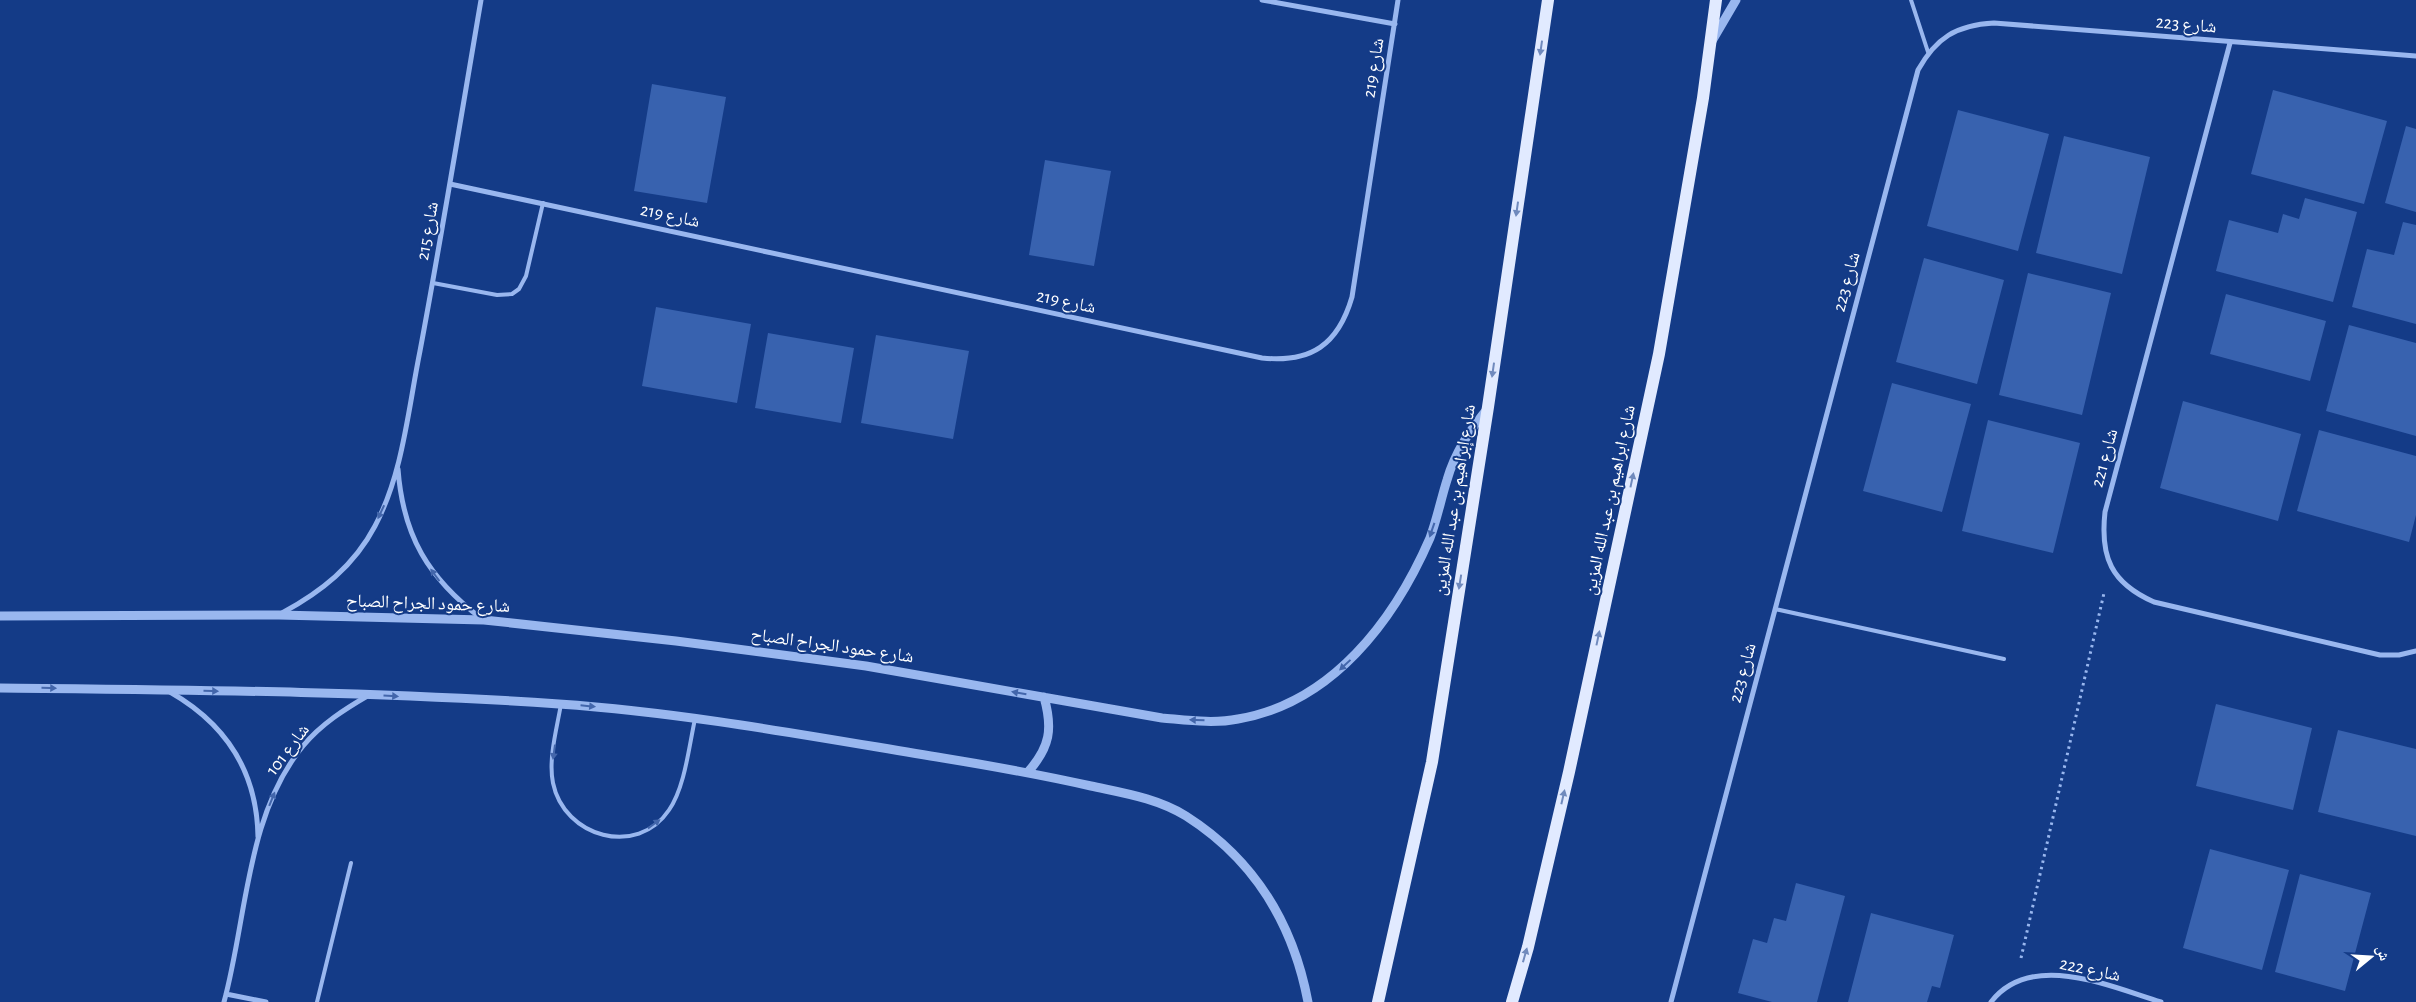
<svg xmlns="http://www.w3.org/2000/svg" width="2416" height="1002" font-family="'Alegreya Sans','Noto Naskh Arabic',sans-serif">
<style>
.building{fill:#3862af}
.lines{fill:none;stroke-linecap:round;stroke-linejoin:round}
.path{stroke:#99b7ef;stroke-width:3;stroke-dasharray:2.5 4;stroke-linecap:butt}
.service{stroke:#99b7ef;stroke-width:4}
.minor{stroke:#99b7ef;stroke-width:5}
.tertiary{stroke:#99b7ef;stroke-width:9}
.primary{stroke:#e1eaff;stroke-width:12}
.oneway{fill:#708abd}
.oneway2{fill:#4366ab}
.labels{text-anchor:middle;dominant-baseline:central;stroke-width:4;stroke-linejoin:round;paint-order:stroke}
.street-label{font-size:18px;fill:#fff;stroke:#143b87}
</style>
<rect width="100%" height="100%" fill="#143b87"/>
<path class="building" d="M652,84L726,97L707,203L634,191Z
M2273,90L2387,121L2364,204L2251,174Z
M1958,110L2049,134L2018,251L1927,226Z
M2406,126L2416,129V212L2385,203Z
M2064,136L2150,157L2122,274L2036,253Z
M1045,160L1111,171L1094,266L1029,255Z
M2305,198L2357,212L2333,302L2216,271L2229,220L2278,233L2283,214L2299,219Z
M2403,222L2416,225V324L2352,307L2367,249L2394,255Z
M1924,258L2004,280L1977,384L1896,362Z
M2028,273L2111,293L2082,415L1999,395Z
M2226,294L2326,321L2310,381L2210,354Z
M656,307L751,324L737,403L642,386Z
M2349,325L2416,343V436L2326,411Z
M768,333L854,348L841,423L755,408Z
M876,335L969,351L953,439L861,423Z
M1892,383L1971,404L1942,512L1863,491Z
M2183,401L2301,434L2278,521L2160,488Z
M1988,420L2080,443L2053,553L1962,531Z
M2319,430L2416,456V515L2409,542L2297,511Z
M2216,704L2312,728L2293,810L2196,786Z
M2338,730L2416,749V836L2318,812Z
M2210,849L2289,870L2262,970L2183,948Z
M2300,874L2371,893L2345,991L2275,972Z
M1796,883L1845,896L1817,1002H1772L1738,993L1753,939L1767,943L1774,918L1786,921Z
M1871,913L1954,935L1940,988L1932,986L1927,1002H1848Z"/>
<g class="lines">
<path class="path" d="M2021,958L2104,593"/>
<path class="service" d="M1911,0L1928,52
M433,283L497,295L512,294L519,289L526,276L543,203
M1775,609L2004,659
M561,704C557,728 548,759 553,783C564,837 637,858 669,810C685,787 689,746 695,719
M317,1002L351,863"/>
<path class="minor" d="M1262,0L1395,24
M2230,43L2105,512C2100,557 2111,583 2154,602L2380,655H2399L2416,651
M450,184L1262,358C1311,363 1338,345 1352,297L1398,0
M398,469C403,536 428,578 482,619
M282,613C321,592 354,566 375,526C403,473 408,410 420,351C442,234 461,117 481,0
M170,692C226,724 257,772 258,837
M226,994L266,1002
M224,1002C247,918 246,815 303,746C321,724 345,709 369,695
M1671,1002L1918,70C1936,38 1956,25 1994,23L2416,56
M1991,1002C2031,950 2111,987 2161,1002"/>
<path class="tertiary" d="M1712,41L1736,0
M0,616L279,615L484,620L676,641L866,666L1162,718C1186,720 1213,724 1238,719C1332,703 1394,621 1430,538C1437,519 1441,499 1447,480C1455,452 1470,430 1488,408
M0,688C186,690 373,691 559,704C688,713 815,737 943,758C992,766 1042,775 1091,786C1123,793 1157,798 1186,816C1255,860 1293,923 1308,1002
M1028,772C1050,747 1053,729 1044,697"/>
<path class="primary" d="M1378,1002L1432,762L1488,407L1548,0
M1512,1002L1528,947L1569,772L1659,354L1703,98L1716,0"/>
</g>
<defs><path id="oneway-solid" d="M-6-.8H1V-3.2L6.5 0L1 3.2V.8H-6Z" transform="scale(1.25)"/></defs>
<g class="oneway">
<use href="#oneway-solid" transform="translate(1541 48) rotate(98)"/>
<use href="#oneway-solid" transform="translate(1517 209) rotate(98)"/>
<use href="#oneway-solid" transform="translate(1493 370) rotate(98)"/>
<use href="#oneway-solid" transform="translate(1632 480) rotate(-78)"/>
<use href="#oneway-solid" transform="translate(1460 582) rotate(99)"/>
<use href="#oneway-solid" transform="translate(1598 638) rotate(-78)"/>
<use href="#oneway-solid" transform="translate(1563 797) rotate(-77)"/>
<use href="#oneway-solid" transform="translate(1525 955) rotate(-74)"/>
</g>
<g class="oneway2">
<use href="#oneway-solid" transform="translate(381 512) rotate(115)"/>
<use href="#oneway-solid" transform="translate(1432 530) rotate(109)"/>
<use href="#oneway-solid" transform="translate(435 575) rotate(-126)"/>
<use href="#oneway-solid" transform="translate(1345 665) rotate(137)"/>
<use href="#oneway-solid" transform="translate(49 688) rotate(1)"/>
<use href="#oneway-solid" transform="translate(211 691) rotate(1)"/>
<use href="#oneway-solid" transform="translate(1019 693) rotate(-170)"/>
<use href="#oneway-solid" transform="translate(391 696) rotate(3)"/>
<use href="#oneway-solid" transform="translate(588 706) rotate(6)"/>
<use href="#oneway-solid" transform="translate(1197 720) rotate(-178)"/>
<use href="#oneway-solid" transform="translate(554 752) rotate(98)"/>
<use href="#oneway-solid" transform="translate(272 799) rotate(-68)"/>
<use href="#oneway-solid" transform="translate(654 824) rotate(-36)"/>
</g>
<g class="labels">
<g class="street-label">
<text transform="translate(2186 25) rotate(5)">شارع 223</text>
<text transform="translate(1374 68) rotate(-81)">شارع 219</text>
<text transform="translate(670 216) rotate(12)">شارع 219</text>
<text transform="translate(428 231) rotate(-80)">شارع 215</text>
<text transform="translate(1847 282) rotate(-75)">شارع 223</text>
<text transform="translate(1066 302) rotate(12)">شارع 219</text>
<text transform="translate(2105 458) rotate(-75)">شارع 221</text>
<text transform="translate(1455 500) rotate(-81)">شارع إبراهيم بن عبد الله المزين</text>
<text transform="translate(1610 500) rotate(-78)">شارع ابراهيم بن عبد الله المزين</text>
<text transform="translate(428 604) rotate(2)">شارع حمود الجراح الصباح</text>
<text transform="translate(832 646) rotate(8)">شارع حمود الجراح الصباح</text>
<text transform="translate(1743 673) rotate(-75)">شارع 223</text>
<text transform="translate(288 750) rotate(-53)">شارع 101</text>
<text transform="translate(2090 970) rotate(12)">شارع 222</text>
</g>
</g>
<g transform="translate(2371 957) rotate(72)" stroke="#143b87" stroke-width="4" paint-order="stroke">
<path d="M0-4L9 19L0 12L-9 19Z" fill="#ffffff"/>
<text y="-8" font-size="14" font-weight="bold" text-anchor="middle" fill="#ffffff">ش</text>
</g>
</svg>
